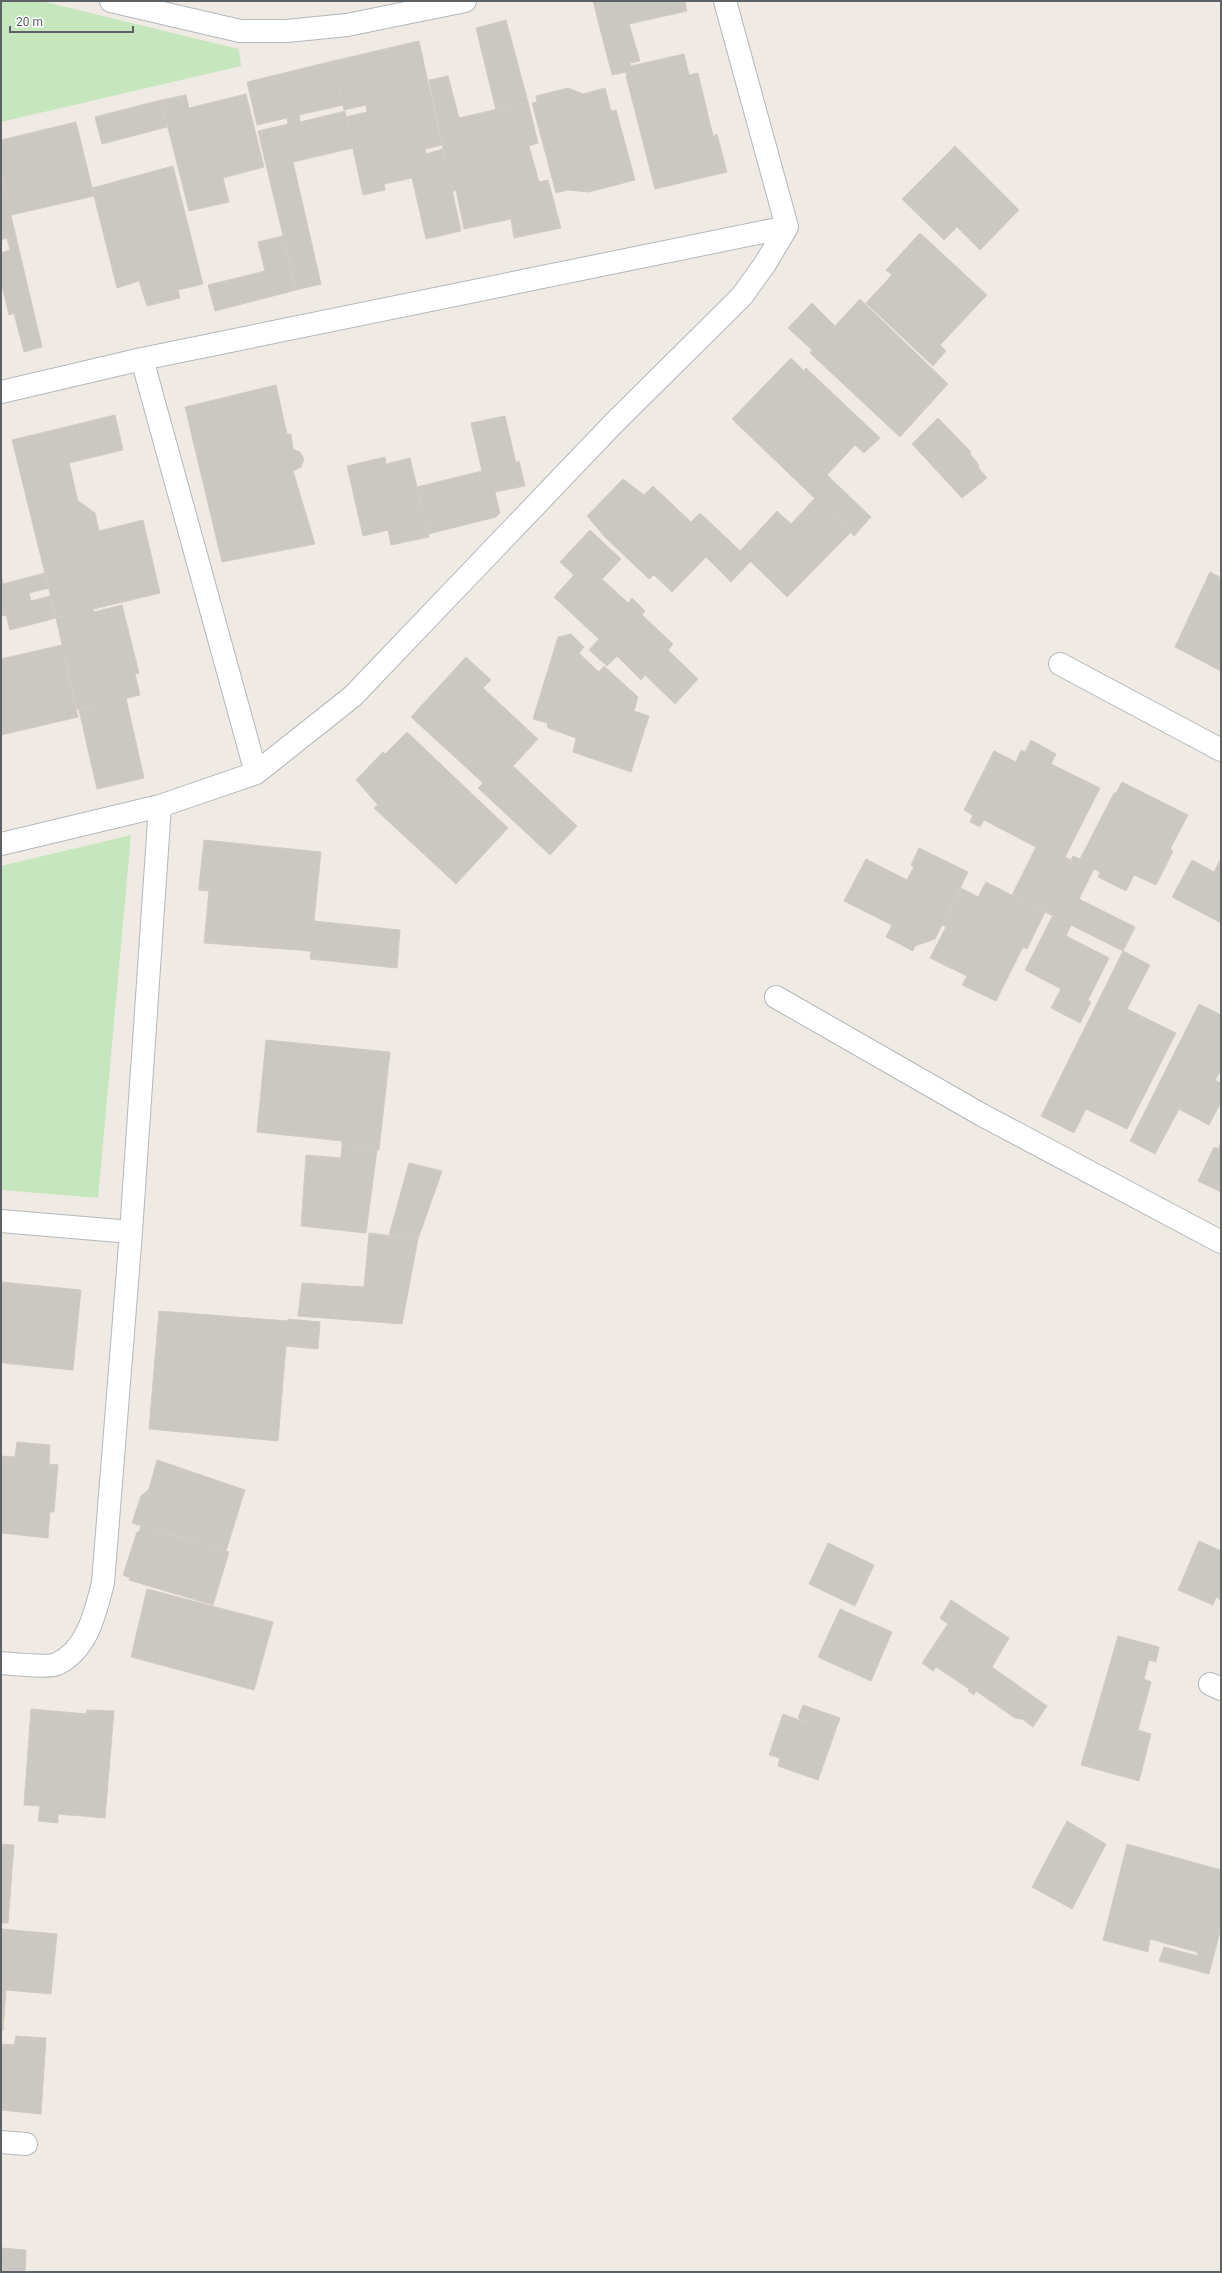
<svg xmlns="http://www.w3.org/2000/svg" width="1222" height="2273" font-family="Roboto,sans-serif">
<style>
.green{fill:#c6e7be}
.building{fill:#cbc7c2;stroke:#d3cbc1}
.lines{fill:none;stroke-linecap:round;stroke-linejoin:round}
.minor-casing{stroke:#b4b7bb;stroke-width:24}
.minor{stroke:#fff;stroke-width:22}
</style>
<rect width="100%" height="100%" fill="#efeae3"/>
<path class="green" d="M1,1H41L239,49L241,66L1,122Z
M131,835L98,1198L1,1190V866Z"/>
<path class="building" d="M593,1H685L687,11L629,24L640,61L630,63L631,66L684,54L689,75L698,73L713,136L717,134L727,172L655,189L626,76H627L626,72L612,75Z
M506,20L528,102L496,110L476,28Z
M419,41L442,145L425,149L426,154L443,149L461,231L426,239L412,178L384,184L385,190L363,195L346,117L367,112L366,105L344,110L333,61Z
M333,61L343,105L299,115L300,122L345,111L353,148L293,162L321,284L296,290L258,131L288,124L287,118L257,125L247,82Z
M448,76L459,118L528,102L538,143L529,146L539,182L548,180L561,228L514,238L511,219L464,229L456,190L452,192L429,80Z
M568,88L583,94L605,88L611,111L616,110L635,180L589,192L567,190L556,193L532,103L537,102L536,96Z
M246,94L264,167L223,178L229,202L189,211L161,100L186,95L189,108Z
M161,100L167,127L102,144L95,117Z
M76,122L94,196L11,215L1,173V140Z
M955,146L1019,210L980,250L957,227L944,240L902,199Z
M173,166L203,284L178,290L180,298L147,306L139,281L117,288L92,188Z
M1,173L42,347L24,352L14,313L9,315L1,282V253L10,250L7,238L1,240Z
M920,233L987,295L940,345L946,351L933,366L866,303L892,275L886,270Z
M283,236L296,290L215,311L208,285L265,271L258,242Z
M860,299L948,384L900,437L810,353L812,350L788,328L812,303L835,326Z
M791,358L804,371L806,368L880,438L864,453L855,445L827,475L871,517L854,536L732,419Z
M276,385L287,434H291L293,449L300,452L304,459L301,467L293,471L315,544L222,562L185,407Z
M115,415L123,450L69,463L78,501L95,513L99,531L143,520L160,593L56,618L12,440Z
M505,416L516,463L519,461L525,486L495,492L500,513L496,517L428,534L417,487L482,471L471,423Z
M938,418L971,452L970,454L979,465L978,467L987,478L962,498L912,444Z
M385,457L386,464L410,458L429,537L391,545L388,530L363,536L347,466Z
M623,479L644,495L653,486L691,522L700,513L751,561L731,582L706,557L672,592L654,575L649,579L605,537L587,516Z
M815,498L851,532L787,597L740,551L777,511L791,524Z
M590,530L621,559L602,579L628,603L632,598L645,611L642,615L673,644L668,650L698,679L675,704L645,675L641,680L617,656L607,666L589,650L599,639L554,597L574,575L560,562Z
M1210,572L1221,578V671L1175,647Z
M45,573L49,588L29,593L31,601L50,596L56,618L10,630L6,615L1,616V574L3,584Z
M122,605L139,673L135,674L140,695L77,710L56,618L93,609L94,612Z
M571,634L584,647L579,653L599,672L604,666L638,697L634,711L649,716L631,772L573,752L576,738L548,728L547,723L533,719L558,637Z
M62,645L78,717L1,735V659Z
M466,657L491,680L483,688L538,739L513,766L577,826L550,855L478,788L483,783L411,717Z
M126,698L144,778L97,789L79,710Z
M407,732L508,828L456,884L374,808L378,805L356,780L383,752L385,754Z
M1031,740L1056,754L1051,764L1100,788L1065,857L1071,860L1045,912L1012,895L1036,847L984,820L980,827L970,822L973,815L964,810L994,751L1016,762L1021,750L1025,752Z
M1122,782L1188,815L1170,849L1173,851L1156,885L1134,875L1126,891L1098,877L1100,872L1094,869L1079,899L1135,927L1123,951L1045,912L1073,856L1080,859L1114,793H1116Z
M204,840L321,852L314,921L400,930L397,968L310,959L311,951L204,943L209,891L199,890V886Z
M919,848L968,872L935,939L915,946L913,951L886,937L892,925L844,901L866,859L907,880L914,867L911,865Z
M1221,858V923L1172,897L1192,860L1214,872Z
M986,882L1045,912L1027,949L1023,947L996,1001L962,985L967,976L930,958L946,927L942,925L961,888L978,897Z
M1053,915L1071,925L1066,936L1109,958L1088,1000L1091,1002L1080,1023L1051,1008L1061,989L1025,970Z
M1123,951L1150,965L1127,1009L1176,1033L1127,1129L1086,1109L1074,1133L1041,1116Z
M1199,1004L1221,1015V1074L1219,1073L1215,1080L1221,1083V1102L1209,1125L1179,1109L1155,1154L1130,1141Z
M266,1040L390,1052L379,1150L342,1145V1141L257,1132Z
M1221,1142V1192L1198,1181L1214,1147L1218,1149Z
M342,1145L377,1150L366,1233L301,1226L306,1155L341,1158Z
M409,1163L442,1171L418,1239L389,1235Z
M369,1233L418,1239L402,1324L298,1316L302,1283L364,1287Z
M1,1282L81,1290L73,1370L3,1363L1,1360Z
M159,1311L288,1321V1319L320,1322L318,1349L286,1346L278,1441L149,1429Z
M17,1442L50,1445L49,1464L58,1465L54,1512H50L48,1538L1,1533V1456L15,1457Z
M157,1460L245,1490L226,1551L132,1523L141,1496L149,1489Z
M141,1526L229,1552L213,1605L129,1580L130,1578L123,1575L137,1532H139Z
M1199,1541L1221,1551V1600L1216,1597L1213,1605L1178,1590Z
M828,1543L874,1565L855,1606L809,1584Z
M147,1589L273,1622L254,1690L131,1657Z
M951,1600L1009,1638L992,1667L1047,1706L1033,1727L1022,1719L1015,1718L976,1691L974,1695L968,1691L969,1689L936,1667L933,1671L922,1663L948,1624L940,1618Z
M840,1609L892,1632L871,1681L818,1657Z
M1118,1636L1159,1647L1156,1662L1149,1660L1144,1679L1151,1682L1138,1730L1151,1734L1139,1781L1081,1765Z
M803,1705L840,1718L818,1780L778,1766L780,1758L769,1755L783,1714L810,1724L798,1718Z
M31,1709L86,1714L87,1710L114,1711L105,1818L58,1814V1823L38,1821L40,1806L24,1805Z
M1067,1821L1106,1844L1072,1909L1032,1887Z
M1,1844L14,1845L8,1923H1Z
M1127,1844L1221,1870V1928L1209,1974L1159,1961L1164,1947L1198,1956L1197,1952L1150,1939L1148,1952L1103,1940Z
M1,1929L57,1934L51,1994L6,1990L3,2031Z
M16,2036L46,2038L41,2114L1,2110V2044L14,2045Z
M1,2248L26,2250L25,2272H1Z"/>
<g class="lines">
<g class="minor-casing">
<path id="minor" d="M111,1L240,31H287L347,25L465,1
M142,359L256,773
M1,392L142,359L787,227
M1060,664L1221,750
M1,844L160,806L256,773L353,696L613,424L742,296L765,264L787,227L725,1
M776,997L982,1115L1221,1242
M1,1221L131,1232
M1,1663C13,1664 47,1668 57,1664C88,1649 95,1613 103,1583L131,1232L160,806
M1210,1684L1221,1689
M1,2142L26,2144"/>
</g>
<use href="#minor" class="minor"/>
</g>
<rect width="1222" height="2273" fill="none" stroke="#5b6164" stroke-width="4"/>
<path d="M10 26v6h123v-6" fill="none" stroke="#5b6164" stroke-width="2"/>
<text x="16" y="26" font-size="12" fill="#5b6164" stroke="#ffffff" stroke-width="3" paint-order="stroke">20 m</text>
</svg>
